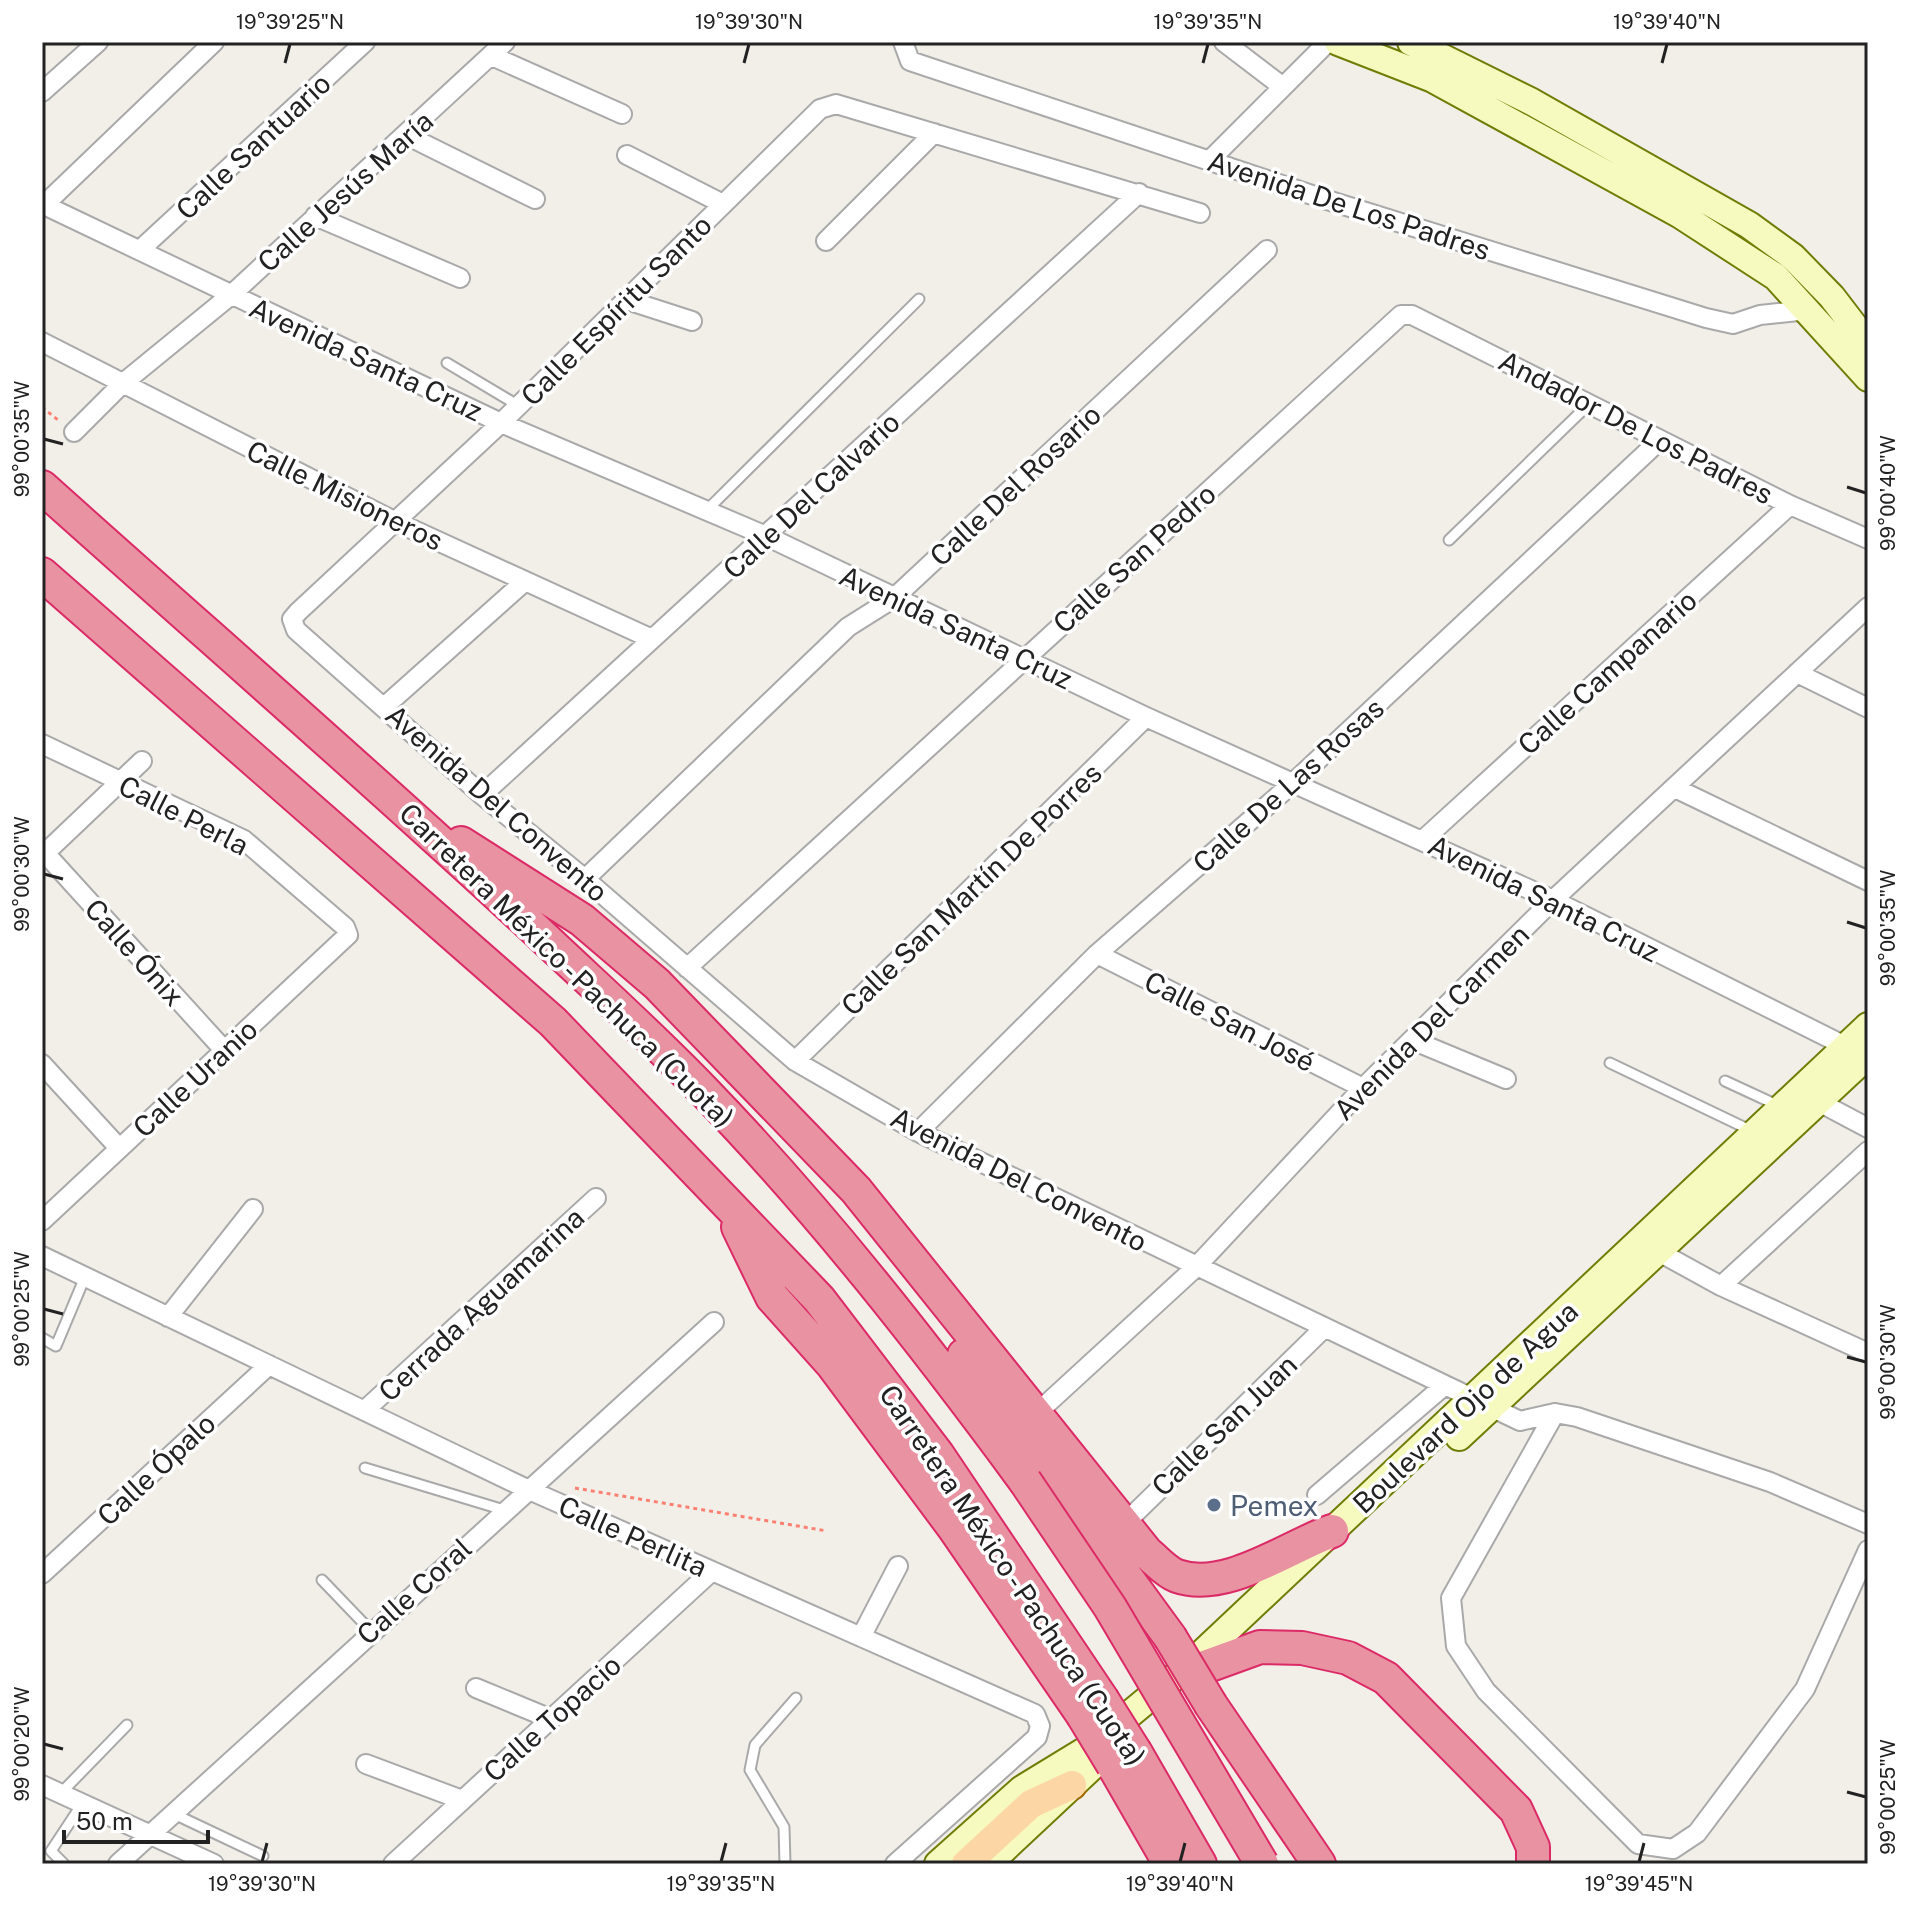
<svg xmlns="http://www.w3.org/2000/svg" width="1910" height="1906" font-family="'Public Sans',sans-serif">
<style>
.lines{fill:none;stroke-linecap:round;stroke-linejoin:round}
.lane-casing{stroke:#a9a9a9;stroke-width:13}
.street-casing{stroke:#a9a9a9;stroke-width:22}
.secondary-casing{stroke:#707d05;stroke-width:30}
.primary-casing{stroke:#a06b00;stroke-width:32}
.highway-casing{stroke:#dc2a67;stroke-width:36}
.path{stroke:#fa8072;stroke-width:3;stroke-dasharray:4 4;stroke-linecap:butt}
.lane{stroke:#fff;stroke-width:9}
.street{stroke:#fff;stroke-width:18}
.secondary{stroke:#f7fabf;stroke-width:26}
.primary{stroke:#fcd6a4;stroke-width:28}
.highway{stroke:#e892a2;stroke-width:32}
.highway-bridge-casing{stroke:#dc2a67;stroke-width:36;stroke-linecap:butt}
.highway-bridge{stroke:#e892a2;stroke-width:32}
.ticks{fill:none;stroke:#222;stroke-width:3}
.service-dot{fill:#5c6f8a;stroke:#fff;stroke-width:3}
.labels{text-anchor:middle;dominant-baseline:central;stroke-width:7;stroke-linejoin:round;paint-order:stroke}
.street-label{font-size:28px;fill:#222;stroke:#fff}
.service-label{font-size:28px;fill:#4e5e75;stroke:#fff;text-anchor:start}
.neatline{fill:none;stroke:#222;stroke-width:3}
.ticks-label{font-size:20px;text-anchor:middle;fill:#222}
</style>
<rect width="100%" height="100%" fill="#f2efe9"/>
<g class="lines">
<g class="lane-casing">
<path id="lane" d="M447,363L519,406
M706,511L919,299
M1449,540L1589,404
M1610,1063L1752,1131
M1725,1081L1779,1106
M42,1338L56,1346L85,1277
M365,1468L504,1510
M322,1580L371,1631
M60,1794L127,1725
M172,1813L263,1856
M64,1864L51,1851L82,1804
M785,1864L784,1827L750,1770L755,1745L796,1698"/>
</g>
<g class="street-casing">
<path id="street" d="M903,42L910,61L1324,199L1706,318L1733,324L1760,315L1808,310
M1224,42L1283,87
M492,56L622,114
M42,92L98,42
M406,135L535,199
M627,155L723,204
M1209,161L1328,42
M42,204L501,423L766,536L1146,717L1553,900L1855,1051
M44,205L214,42
M1200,213L836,104L820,109L501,423L298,612L292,619L296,630L482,795L585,879L795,1061L918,1132L1520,1421L1555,1413L1577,1417L1770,1482L1868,1524
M315,216L460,278
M826,241L934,133
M141,249L365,42
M627,300L692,321
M42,342L394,521L652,639
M74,432L122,384L231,295L505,42
M1797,673L1868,708
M384,707L524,582
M42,744L244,840L345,927L348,935L42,1221
M1675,788L1868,881
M482,795L1139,193
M1423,840L1790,505
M45,853L224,1050
M42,856L142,761
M585,879L848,627L894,598L1267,250
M1097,954L1363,1088
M687,968L1401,315H1412L1790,505L1868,539
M1412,1040L1506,1079
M795,1061L1146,717
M42,1064L119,1148
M1819,1102L1868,1128
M918,1132L1097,954L1293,783L1660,440
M1659,1252L1721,1286L1868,1151
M42,1256L527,1489L1035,1714L1040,1726L1037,1737L895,1864
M1721,1286L1868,1353
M168,1317L253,1209
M365,1410L596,1198
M1038,1412L1196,1267L1363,1088L1553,900L1868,607
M1555,1413L1451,1598L1456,1646L1486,1691L1638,1844L1673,1849L1697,1833L1805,1689L1868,1550
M1317,1495L1445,1385
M1125,1523L1324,1328
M42,1574L269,1365
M861,1637L898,1566
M476,1688L551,1719
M366,1764L462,1800
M42,1785L214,1864
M118,1864L714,1322
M393,1864L712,1571"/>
</g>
<g class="secondary-casing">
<path id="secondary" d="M1338,42L1433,79L1679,214L1776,277L1868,378
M1411,42L1532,102L1749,225L1793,257L1832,297L1868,344
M1459,1437L1868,1055
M938,1864L1022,1789L1089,1748L1195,1660L1868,1026
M988,1864L1114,1746"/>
</g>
<g class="primary-casing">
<path id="primary" d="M966,1864L1031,1804L1072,1785"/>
</g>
<g class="highway-casing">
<path id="highway" d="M42,487C208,636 377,782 540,934C595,986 651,1036 703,1090C821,1212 925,1345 1025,1481
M42,574L553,1022L819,1299L938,1455L1102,1699
M461,843L582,920L657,984L856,1190L1147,1553C1156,1560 1166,1572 1177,1576C1225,1593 1286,1548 1332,1531
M738,1227L772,1297L832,1364L954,1528L1082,1714
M964,1355L1170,1637
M1202,1668L1260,1647L1302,1648L1348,1658L1386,1678L1516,1810L1533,1847V1864
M1211,1705L1319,1864
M1136,1753L1200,1864
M1113,1765L1170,1864"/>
</g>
<path class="path" d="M42,407L58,420
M575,1488L827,1531"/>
<use href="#lane" class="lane"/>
<use href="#street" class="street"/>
<use href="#secondary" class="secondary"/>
<use href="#primary" class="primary"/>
<use href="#highway" class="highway"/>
<g class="highway-bridge-casing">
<path id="highway-bridge" d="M1025,1481L1110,1607L1262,1864
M1170,1637L1211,1705
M1102,1699L1136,1753
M1082,1714L1113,1765"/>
</g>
<use href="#highway-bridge" class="highway-bridge"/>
</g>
<path class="ticks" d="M285,63L290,44M744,63L749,44M1203,63L1208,44M1662,63L1667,44M44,439L63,444M1847,487L1866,493M44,874L63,879M1847,922L1866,928M44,1309L63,1314M1847,1357L1866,1362M44,1744L63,1749M1847,1792L1866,1797M262,1862L267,1843M721,1862L726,1843M1180,1862L1185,1843M1639,1862L1644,1843"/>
<circle class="service-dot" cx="1214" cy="1505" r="8"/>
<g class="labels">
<g class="street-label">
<text transform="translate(253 146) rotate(-43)">Calle Santuario</text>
<text transform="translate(345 191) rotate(-42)">Calle Jesús María</text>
<text transform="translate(1349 205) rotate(18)">Avenida De Los Padres</text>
<text transform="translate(616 310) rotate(-45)">Calle Espíritu Santo</text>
<text transform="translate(366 359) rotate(25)">Avenida Santa Cruz</text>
<text transform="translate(1636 427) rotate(27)">Andador De Los Padres</text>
<text transform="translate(1015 485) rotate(-43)">Calle Del Rosario</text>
<text transform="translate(345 495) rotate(26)">Calle Misioneros</text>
<text transform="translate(811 495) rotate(-43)">Calle Del Calvario</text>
<text transform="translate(1134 558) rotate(-42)">Calle San Pedro</text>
<text transform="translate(956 627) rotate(25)">Avenida Santa Cruz</text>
<text transform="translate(1607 672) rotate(-42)">Calle Campanario</text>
<text transform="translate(1288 785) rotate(-42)">Calle De Las Rosas</text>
<text transform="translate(497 803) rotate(41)">Avenida Del Convento</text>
<text transform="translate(184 815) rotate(27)">Calle Perla</text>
<text transform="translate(971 889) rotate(-44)">Calle San Martín De Porres</text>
<text transform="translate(1544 898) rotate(26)">Avenida Santa Cruz</text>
<text transform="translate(135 952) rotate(48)">Calle Ónix</text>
<text transform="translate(567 965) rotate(44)">Carretera México - Pachuca (Cuota)</text>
<text transform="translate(1230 1021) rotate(27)">Calle San José</text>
<text transform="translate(1431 1022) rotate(-45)">Avenida Del Carmen</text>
<text transform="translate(195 1078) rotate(-43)">Calle Uranio</text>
<text transform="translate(1019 1179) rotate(27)">Avenida Del Convento</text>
<text transform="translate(481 1304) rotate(-43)">Cerrada Aguamarina</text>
<text transform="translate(1465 1407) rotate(-43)">Boulevard Ojo de Agua</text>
<text transform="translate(1224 1425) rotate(-44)">Calle San Juan</text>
<text transform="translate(156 1469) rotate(-43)">Calle Ópalo</text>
<text transform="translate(633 1536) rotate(24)">Calle Perlita</text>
<text transform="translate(1013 1575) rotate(56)">Carretera México - Pachuca (Cuota)</text>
<text transform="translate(414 1591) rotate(-42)">Calle Coral</text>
<text transform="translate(552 1718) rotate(-42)">Calle Topacio</text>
</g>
<g class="service-label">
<text x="1230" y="1505">Pemex</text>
</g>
</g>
<rect width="1910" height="1906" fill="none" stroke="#ffffff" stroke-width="88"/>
<path d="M64 1830v12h144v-12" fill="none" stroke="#222222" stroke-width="4"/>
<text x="76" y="1830" font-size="24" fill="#222222" stroke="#ffffff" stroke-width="6" paint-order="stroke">50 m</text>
<rect x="44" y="44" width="1822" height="1818" class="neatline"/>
<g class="ticks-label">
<text x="290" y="29">19°39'25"N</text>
<text x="749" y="29">19°39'30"N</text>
<text x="1208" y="29">19°39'35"N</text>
<text x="1667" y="29">19°39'40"N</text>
<text transform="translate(22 439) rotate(-90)" y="7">99°00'35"W</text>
<text transform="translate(1888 493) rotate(-90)" y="7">99°00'40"W</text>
<text transform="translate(22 874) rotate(-90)" y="7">99°00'30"W</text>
<text transform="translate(1888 928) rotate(-90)" y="7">99°00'35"W</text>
<text transform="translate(22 1309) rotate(-90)" y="7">99°00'25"W</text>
<text transform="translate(1888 1362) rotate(-90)" y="7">99°00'30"W</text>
<text transform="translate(22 1744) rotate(-90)" y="7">99°00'20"W</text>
<text transform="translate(1888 1797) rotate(-90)" y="7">99°00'25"W</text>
<text x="262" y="1891">19°39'30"N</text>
<text x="721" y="1891">19°39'35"N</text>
<text x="1180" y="1891">19°39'40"N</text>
<text x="1639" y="1891">19°39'45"N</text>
</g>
</svg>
